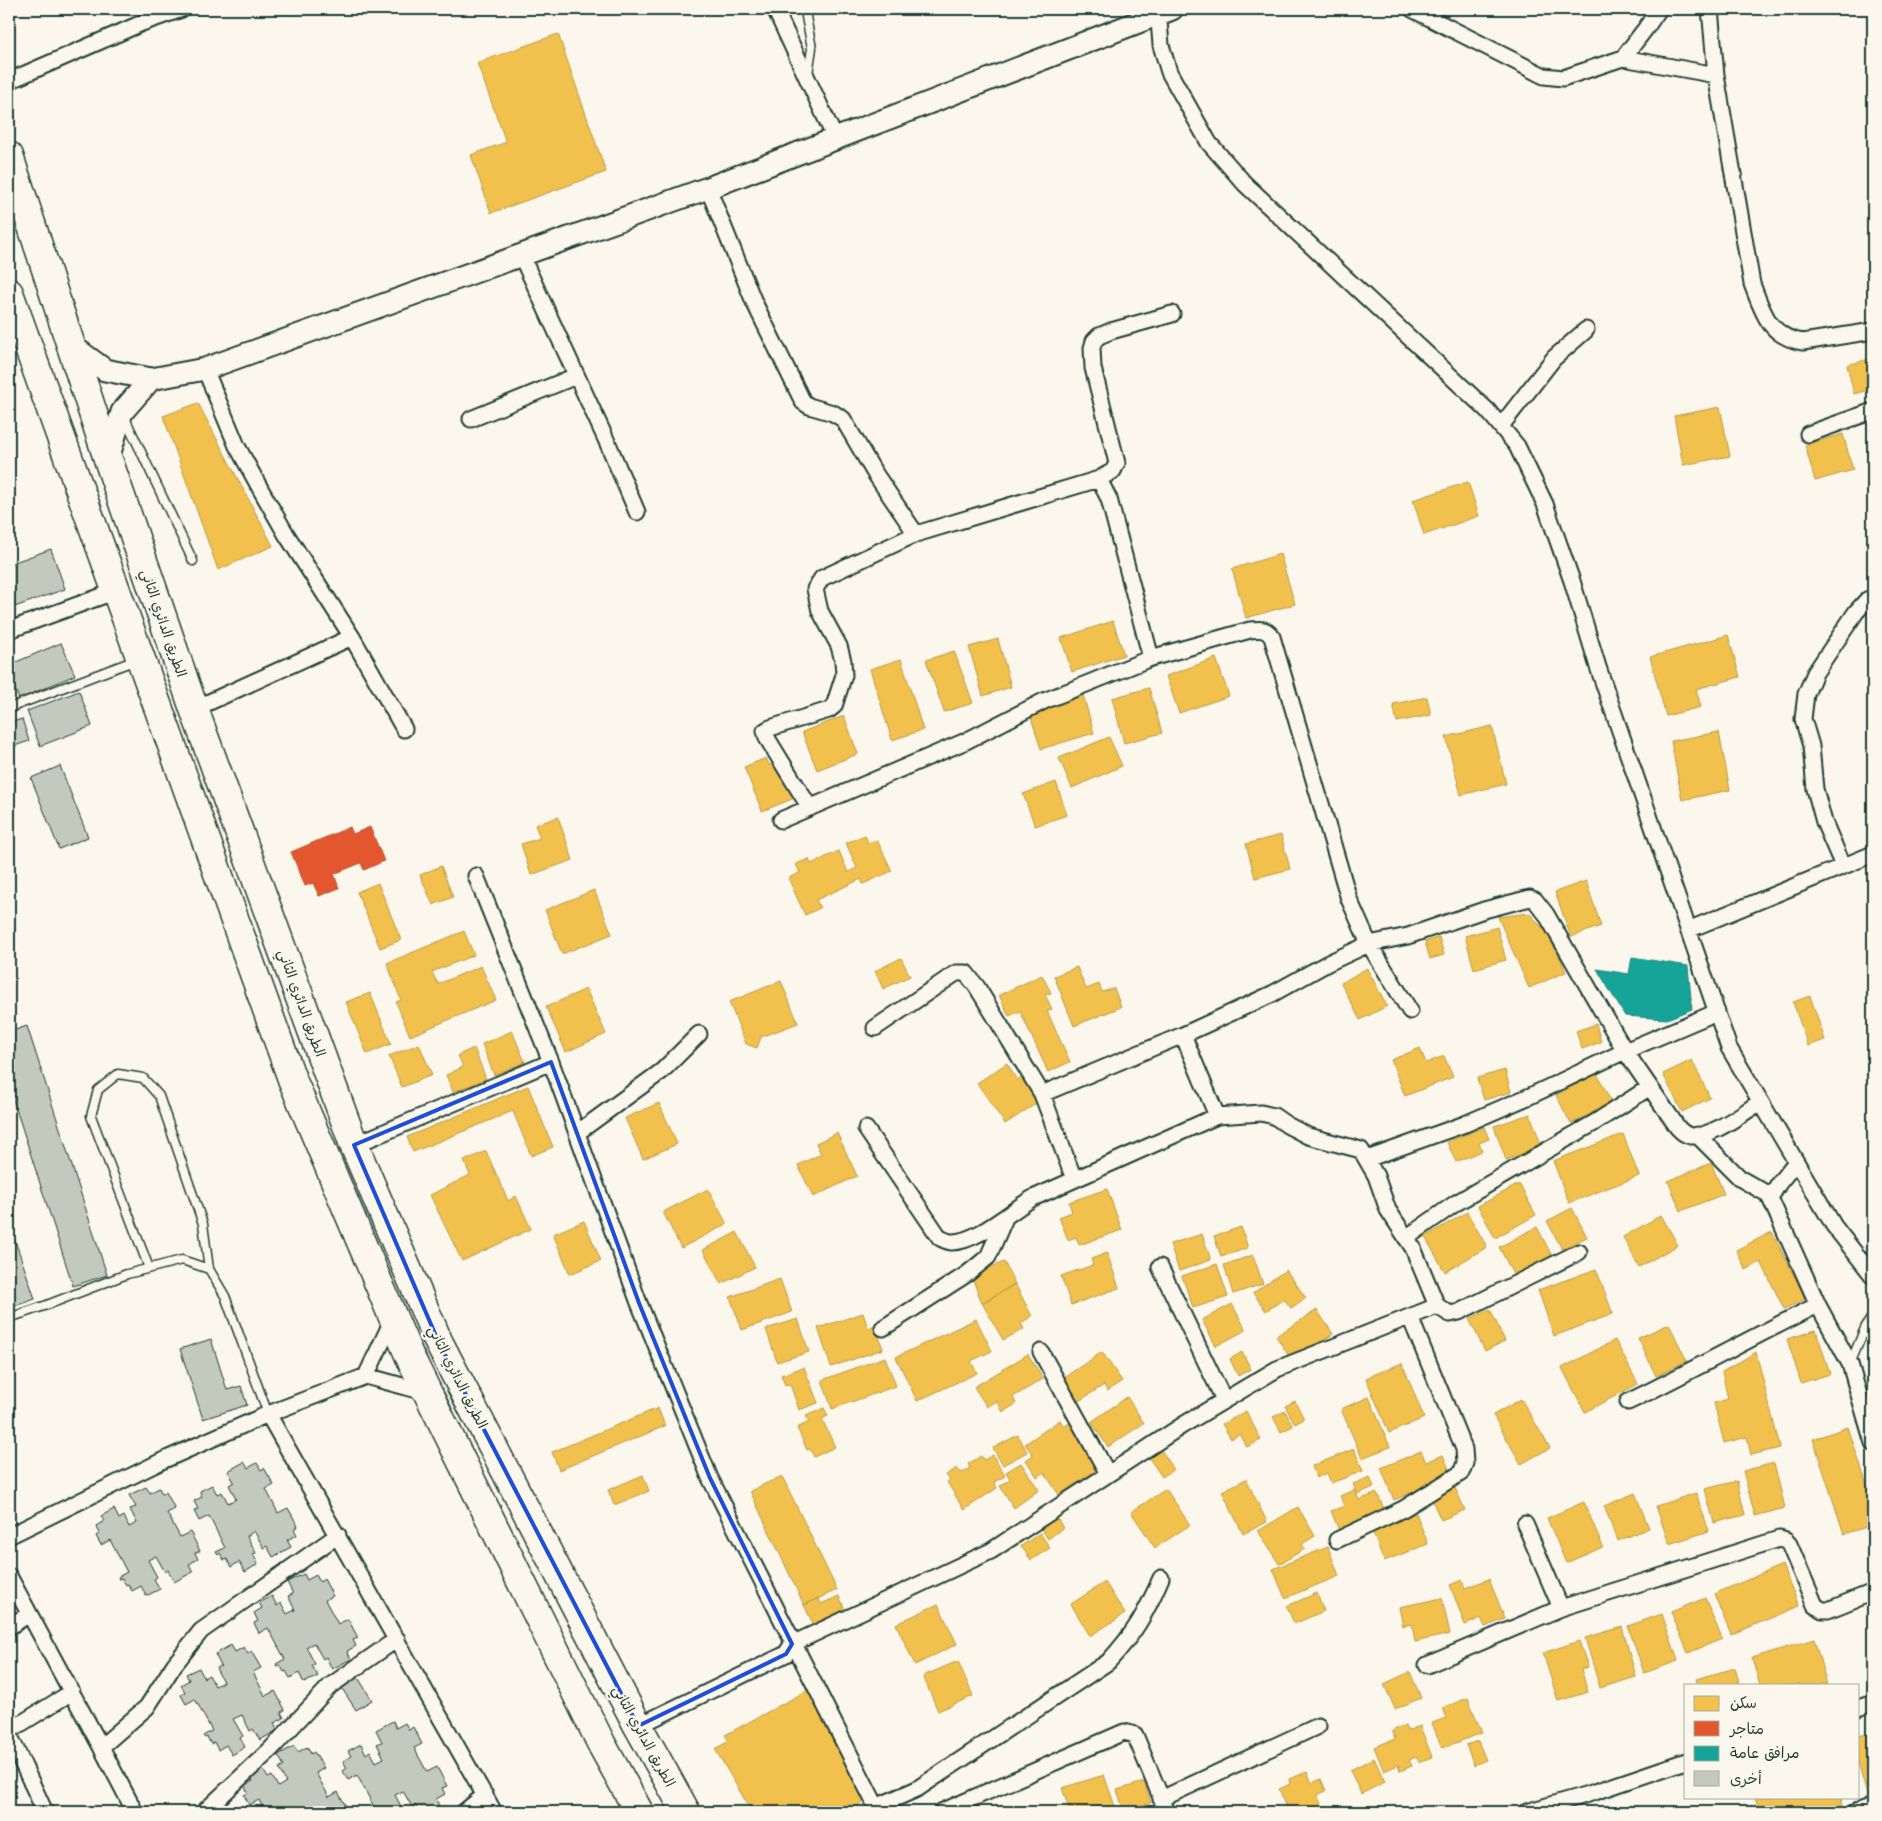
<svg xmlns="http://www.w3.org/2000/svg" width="1882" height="1821" font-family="'Shantell Sans','Playpen Sans Arabic',sans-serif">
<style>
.homes{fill:#f2c14e;stroke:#b39946}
.shops{fill:#e4572e;stroke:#a94f30}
.public{fill:#17a398;stroke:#19847a}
.building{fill:#c4c9be;stroke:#1f3d34}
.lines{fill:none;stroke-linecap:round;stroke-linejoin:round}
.lane-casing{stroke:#1f3d34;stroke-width:11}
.street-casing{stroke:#1f3d34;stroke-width:19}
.secondary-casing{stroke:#1f3d34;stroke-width:25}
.highway-casing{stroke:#1f3d34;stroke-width:31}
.lane{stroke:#fbf7ec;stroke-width:8}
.street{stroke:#fbf7ec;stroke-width:15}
.secondary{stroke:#fbf7ec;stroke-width:21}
.highway{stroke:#fbf7ec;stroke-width:28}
.marked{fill:none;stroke:#1d4ed8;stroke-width:4;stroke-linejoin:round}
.labels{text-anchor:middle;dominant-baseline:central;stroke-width:5;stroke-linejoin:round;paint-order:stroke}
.street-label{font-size:14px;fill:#1f3d34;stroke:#fbf7ec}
</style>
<rect width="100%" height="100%" fill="#fbf7ec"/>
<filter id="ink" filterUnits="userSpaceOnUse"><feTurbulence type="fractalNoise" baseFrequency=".02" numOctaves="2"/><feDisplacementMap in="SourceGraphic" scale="10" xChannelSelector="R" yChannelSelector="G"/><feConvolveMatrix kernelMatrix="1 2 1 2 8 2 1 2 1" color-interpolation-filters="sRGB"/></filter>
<g filter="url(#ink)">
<path class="homes" d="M558,34L606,172L491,213L471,155L506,142L477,63Z
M1873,358V389L1854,394L1847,365Z
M198,403L273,546L218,570L163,416Z
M1720,407L1730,456L1683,465L1674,416Z
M1843,434L1853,470L1815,481L1805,445Z
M1468,482L1479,516L1424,535L1413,500Z
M1280,554L1295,604L1246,618L1232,569Z
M1113,621L1124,655L1072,672L1061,638Z
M1728,635L1740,677L1696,689L1701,707L1666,716L1650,657Z
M998,639L1011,687L983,696L969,647Z
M954,651L973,703L944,712L926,660Z
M1216,658L1229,696L1179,713L1166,676Z
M901,659L923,730L892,740L870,669Z
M1149,688L1162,733L1124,743L1112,698Z
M1083,695L1094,733L1041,749L1029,711Z
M1427,697L1431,715L1397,722L1393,704Z
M844,716L858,754L817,770L802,732Z
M1492,726L1506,784L1461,795L1446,737Z
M1719,732L1730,790L1682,800L1671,741Z
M1109,737L1122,766L1072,788L1059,758Z
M766,758L769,765L780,761L795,798L762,811L744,767Z
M1056,782L1067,815L1035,826L1023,794Z
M558,817L573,860L531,875L521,844L540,838L535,825Z
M865,835L868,843L877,840L892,871L863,884L861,879L816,900L820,908L805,915L788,878L800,873L796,864L809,859L811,864L839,851L848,872L857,868L846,843Z
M1281,835L1290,869L1255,878L1246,844Z
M441,866L453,897L433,905L420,875Z
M1586,881L1601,926L1571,937L1555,892Z
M378,883L401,940L380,948L357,892Z
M594,890L612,934L562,954L545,910Z
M1529,913L1551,937L1566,972L1529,988L1498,917Z
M1497,927L1506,960L1474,969L1465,936Z
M464,931L474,955L432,972L438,984L481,966L496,1000L410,1036L396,1002L401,1000L387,963Z
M1439,937L1444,955L1430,959L1425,942Z
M901,958L910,976L883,989L875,971Z
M1077,967L1086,989L1099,984L1102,992L1114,988L1121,1007L1074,1026L1054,976Z
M1367,968L1387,1006L1360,1020L1341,983Z
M1042,975L1051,993L1045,995L1052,1009L1047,1011L1070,1062L1048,1072L1020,1011L1009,1016L999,995Z
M781,981L798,1023L761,1037L757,1048L746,1044L729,1002Z
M586,989L606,1034L566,1052L546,1007Z
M370,993L391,1044L367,1054L346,1002Z
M1810,996L1825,1040L1808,1046L1793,1002Z
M1596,1024L1601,1042L1582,1049L1576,1031Z
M512,1031L525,1062L494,1075L482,1044Z
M419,1044L432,1075L402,1087L389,1056Z
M474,1048L486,1079L453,1092L446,1075L463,1067L458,1055Z
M1420,1048L1426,1063L1444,1056L1453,1077L1405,1096L1391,1060Z
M1692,1060L1710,1098L1682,1112L1663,1074Z
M1007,1063L1017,1080L1023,1076L1040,1101L1005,1124L977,1083Z
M1505,1070L1511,1092L1484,1100L1477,1078Z
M1597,1074L1612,1103L1571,1124L1556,1095Z
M528,1086L553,1147L531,1156L513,1111L413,1152L407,1137Z
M659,1103L677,1144L643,1159L625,1118Z
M1530,1114L1542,1147L1506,1160L1494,1126Z
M1484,1127L1489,1139L1479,1143L1482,1151L1456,1162L1447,1142Z
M837,1133L857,1176L813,1197L798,1165L821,1154L816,1143Z
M1623,1134L1639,1176L1569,1203L1553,1161Z
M486,1151L508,1201L516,1196L531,1229L462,1261L430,1195L470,1175L464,1161Z
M1711,1163L1724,1194L1681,1211L1668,1181Z
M1519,1184L1536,1215L1495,1238L1478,1206Z
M708,1189L727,1224L681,1248L663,1212Z
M1107,1189L1122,1230L1079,1245L1076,1237L1068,1240L1059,1217L1072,1212L1069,1202Z
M1572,1208L1587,1237L1562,1249L1547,1221Z
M1467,1212L1487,1247L1445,1272L1425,1237Z
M1661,1215L1678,1245L1639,1267L1623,1237Z
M584,1221L601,1261L570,1274L553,1234Z
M1241,1227L1248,1248L1221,1257L1214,1236Z
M1537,1227L1553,1258L1515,1278L1499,1247Z
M737,1232L755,1267L721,1284L703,1250Z
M1772,1232L1806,1299L1784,1309L1761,1262L1746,1270L1736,1250Z
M1202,1234L1211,1260L1179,1271L1170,1244Z
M1107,1253L1119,1288L1071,1305L1061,1276L1093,1265L1091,1259Z
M1253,1255L1263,1284L1233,1294L1224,1265Z
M1004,1262L1015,1284L982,1303L971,1275Z
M1217,1264L1228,1297L1193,1308L1182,1276Z
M1596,1269L1613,1314L1554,1336L1538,1290Z
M1286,1270L1306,1298L1291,1308L1284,1299L1266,1311L1253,1293Z
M780,1279L792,1312L742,1330L730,1297Z
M1015,1284L1032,1316L1021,1323L1024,1329L1003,1340L982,1303Z
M1232,1304L1246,1330L1216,1346L1202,1320Z
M1490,1309L1505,1341L1485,1351L1469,1319Z
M1317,1310L1333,1334L1292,1361L1276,1336Z
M863,1313L868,1328L875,1325L883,1349L831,1367L818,1328Z
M798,1319L809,1352L777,1362L766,1329Z
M976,1319L992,1351L971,1361L977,1373L917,1401L896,1357Z
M1669,1324L1687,1361L1656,1376L1638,1338Z
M1816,1330L1830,1374L1801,1383L1787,1339Z
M1615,1340L1638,1384L1585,1412L1562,1368Z
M1102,1352L1122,1381L1107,1391L1104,1385L1079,1401L1063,1378Z
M1242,1352L1251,1369L1238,1376L1230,1359Z
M1756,1352L1780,1448L1751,1455L1747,1437L1724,1443L1714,1403L1728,1399L1722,1372Z
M1028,1354L1043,1379L1013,1397L1016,1404L1003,1412L997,1401L987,1407L974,1387Z
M885,1357L896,1386L832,1409L822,1380Z
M1402,1363L1424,1418L1389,1433L1366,1378Z
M804,1367L818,1403L799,1410L790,1384L785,1385L781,1375Z
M1127,1397L1144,1423L1108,1447L1091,1422Z
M1369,1397L1390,1447L1362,1458L1341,1409Z
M1521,1399L1550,1448L1521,1464L1493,1415Z
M1295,1401L1304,1419L1295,1424L1285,1406Z
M658,1408L665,1426L559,1470L552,1452Z
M824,1408L828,1416L822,1419L835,1447L814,1457L810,1449L807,1450L797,1428L809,1422L806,1416Z
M1246,1411L1261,1440L1247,1447L1240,1434L1231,1439L1222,1424Z
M1285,1411L1293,1426L1281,1432L1273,1417Z
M1060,1420L1064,1427L1071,1422L1101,1467L1059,1495L1044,1472L1037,1477L1026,1460L1033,1455L1025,1444Z
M1848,1427L1873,1504V1525L1844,1534L1813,1439Z
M1018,1435L1027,1452L1003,1465L993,1448Z
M1354,1449L1363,1471L1331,1483L1327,1473L1316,1478L1312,1466Z
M1161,1450L1174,1469L1162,1477L1149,1458Z
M1421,1451L1426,1462L1443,1455L1452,1476L1394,1500L1381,1468Z
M993,1455L1005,1476L994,1482L997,1488L964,1510L947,1482L950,1480L946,1475L957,1468L961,1473L970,1468L968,1464L981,1456L984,1460Z
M1021,1463L1039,1490L1014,1508L1000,1486L1010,1479L1006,1472Z
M1774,1463L1785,1508L1755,1516L1743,1471Z
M643,1475L649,1491L614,1505L608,1490Z
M782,1476L837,1590L804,1605L750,1491Z
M1370,1477L1374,1487L1357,1494L1353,1484Z
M1246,1479L1267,1522L1243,1534L1222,1491Z
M1737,1481L1745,1515L1714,1523L1705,1489Z
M1455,1488L1465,1510L1441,1520L1431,1498Z
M1166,1489L1190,1525L1155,1548L1131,1512Z
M1355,1490L1359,1500L1377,1493L1387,1515L1340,1533L1331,1511L1344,1506L1340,1496Z
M1635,1493L1649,1528L1618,1541L1604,1506Z
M1696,1493L1709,1531L1669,1544L1656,1506Z
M1584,1502L1603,1547L1566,1563L1547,1518Z
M1298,1507L1315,1536L1302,1544L1305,1549L1279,1564L1258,1531Z
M1416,1513L1428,1544L1384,1561L1372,1531Z
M1056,1516L1063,1528L1048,1539L1040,1527Z
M1040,1533L1050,1548L1031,1560L1021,1546Z
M1328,1547L1339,1576L1285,1598L1273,1569Z
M1782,1565L1799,1606L1731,1635L1714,1594Z
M1489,1579L1505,1619L1485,1627L1481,1618L1465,1625L1450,1585L1462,1580L1465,1588Z
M1105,1582L1125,1614L1090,1636L1071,1604Z
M1317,1593L1324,1611L1294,1624L1287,1606Z
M839,1596L846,1612L814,1626L804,1605L818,1598L821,1604Z
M1442,1598L1450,1634L1415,1642L1412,1624L1403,1626L1399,1607Z
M1705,1598L1722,1639L1688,1653L1671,1612Z
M938,1604L957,1644L915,1665L896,1624Z
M1662,1614L1678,1661L1644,1673L1628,1626Z
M1622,1627L1636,1677L1600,1688L1585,1638Z
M1814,1639L1827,1685H1760L1752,1658Z
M1579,1641L1588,1667L1581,1669L1588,1692L1558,1701L1543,1653Z
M958,1661L973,1696L938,1711L923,1676Z
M1735,1668L1740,1685H1698L1696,1679Z
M1410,1672L1421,1698L1395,1709L1384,1684Z
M810,1689L869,1797L850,1812H752L715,1749L729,1741L725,1735Z
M1468,1698L1482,1733L1442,1748L1432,1723L1446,1718L1442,1708Z
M1405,1725L1407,1731L1420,1726L1432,1757L1419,1762L1416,1757L1409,1760L1412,1766L1400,1771L1398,1765L1384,1771L1374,1747L1395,1739L1392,1731Z
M1873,1733V1793L1867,1795L1858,1763V1736Z
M1478,1741L1486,1760L1474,1765L1466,1745Z
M1374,1758L1385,1782L1361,1794L1350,1770Z
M1307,1772L1312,1783L1321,1779L1326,1791L1317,1795L1324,1811L1289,1812L1279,1789L1290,1784L1289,1779Z
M1104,1775L1117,1812H1070L1062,1788Z
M1144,1782L1151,1803L1124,1811L1117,1790Z
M1756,1797H1841L1843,1805L1822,1812H1761Z
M1662,1807L1664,1812H1647Z"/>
<path class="shops" d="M350,827L353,834L370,827L384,861L364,870L361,863L334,874L339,888L319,896L313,883L305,886L291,852Z"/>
<path class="public" d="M1632,957L1688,966L1692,1009L1667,1019L1625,1016L1597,969L1629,974Z"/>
<path class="building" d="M51,549L65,589L9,609V564Z
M61,643L75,675L19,699L9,674V665Z
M79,691L92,726L40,746L27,711Z
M22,719L29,741L9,748V723Z
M60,766L88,837L59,849L31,778Z
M27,1026L107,1275L73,1286L9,1087V1032Z
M9,1223L35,1299L9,1308Z
M211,1339L227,1390L241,1386L247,1405L203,1419L180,1349Z
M244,1462L248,1468L257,1463L261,1470L264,1468L274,1485L266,1489L278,1513L288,1508L298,1526L294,1529L297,1535L287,1540L291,1547L273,1557L267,1546L264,1548L254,1531L247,1536L256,1553L253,1554L258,1564L245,1572L239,1562L231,1567L227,1559L224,1560L220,1553L218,1555L216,1552L225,1548L209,1516L199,1521L194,1511L198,1509L194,1501L202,1497L200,1491L212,1485L217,1494L222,1492L228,1503L236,1499L229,1485L234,1482L228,1471Z
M146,1487L150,1493L159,1488L162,1494L166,1492L175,1509L167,1513L180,1537L190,1532L200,1551L195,1553L198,1559L189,1564L193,1572L174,1582L168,1570L165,1572L156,1556L148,1560L157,1577L154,1579L160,1589L146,1596L141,1586L132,1591L128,1584L126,1585L122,1578L119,1579L118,1577L127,1572L110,1540L101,1545L96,1536L100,1533L96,1526L104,1521L101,1516L114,1509L119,1519L124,1516L129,1527L137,1523L130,1509L136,1507L129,1495Z
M304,1574L307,1580L316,1575L320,1582L324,1579L333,1596L325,1600L338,1624L348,1619L358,1638L353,1640L356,1646L347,1651L351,1659L332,1669L326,1657L323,1659L314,1643L306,1647L315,1664L312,1666L318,1676L304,1683L299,1673L290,1678L286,1671L284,1672L280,1665L277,1666L276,1664L285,1659L268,1628L259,1633L254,1623L258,1621L254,1613L262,1608L259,1603L272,1596L277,1606L281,1603L287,1614L295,1610L288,1596L293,1594L287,1582Z
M231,1645L235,1652L244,1647L248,1654L251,1651L261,1668L253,1672L265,1696L275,1691L285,1710L281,1712L284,1718L274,1723L278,1730L260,1740L253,1729L250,1731L242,1715L233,1719L243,1736L240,1738L245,1747L232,1755L226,1745L218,1750L214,1742L211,1744L207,1737L205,1738L203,1736L212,1731L195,1699L186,1704L181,1695L185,1692L181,1685L189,1680L186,1674L199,1668L204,1678L209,1675L215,1686L223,1682L216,1668L221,1666L215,1654Z
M357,1676L372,1700L356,1710L341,1687Z
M393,1721L396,1728L405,1723L409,1730L413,1727L422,1744L414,1748L427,1772L437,1767L447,1786L442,1788L445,1794L436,1799L439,1806L429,1812H419L415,1805L412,1807L403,1791L395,1795L404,1812H365L374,1807L357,1775L348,1780L343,1771L347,1768L343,1761L351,1756L348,1751L361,1744L366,1754L370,1751L376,1762L384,1758L377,1744L382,1742L376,1730Z
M294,1746L298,1752L307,1747L311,1754L314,1752L324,1768L316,1773L329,1797L338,1792L348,1810L345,1812H265L259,1800L249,1805L244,1795L248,1793L244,1785L253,1781L250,1775L262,1768L268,1778L272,1776L278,1787L286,1782L279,1769L284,1766L278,1755Z"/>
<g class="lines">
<g class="lane-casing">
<path id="lane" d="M807,9L806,17L812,48L808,74
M125,418L193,561
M9,708L136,660
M149,1268L91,1116L98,1090L118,1074L143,1078L159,1096L203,1224L209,1269
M9,1318L47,1305L127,1274L182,1260L209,1269L225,1296L268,1414
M1850,1364L1865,1328L1873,1315"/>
</g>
<g class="street-casing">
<path id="street" d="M775,9L835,138
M1158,9L1161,45L1169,72L1209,143L1245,184L1488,411L1517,446L1545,504L1572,581L1598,667L1729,1048L1834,1226L1873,1276
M1412,9L1544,76L1563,78L1623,58L1716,75
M1710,9L1716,75L1752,284C1763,312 1769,337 1803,342L1873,331
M1623,58L1646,28L1659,9
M9,81L142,23L182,9
M708,188L754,302L803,402L809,406L833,413L843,419L874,472L916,534L1099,479L1113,471L1117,463L1093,368L1092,348L1094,341L1099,336L1111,331L1172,314
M521,255L609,446L637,512
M205,369L237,446L261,490L286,534L352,637L404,729
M471,419L576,376
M1501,426L1554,358L1586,330
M1808,434L1873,411
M1099,479L1109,499L1151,658
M9,630L116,591
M194,709L352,637
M810,808L767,738L765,731L770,728L829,710L834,706L844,675L843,661L839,646L820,611L815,589L822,578L916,534
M781,820L966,741L1044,701L1151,658L1250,630C1260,629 1266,628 1272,637L1349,899L1369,944L1410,1011
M1843,866L1824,822L1815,789L1811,746L1803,719L1806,694L1815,673L1856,612L1867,600L1873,597
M476,876L551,1062L639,1303L710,1478L879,1812
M1688,930L1873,854
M875,1028L956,973H966L977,987L1042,1094L1183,1035L1272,994L1328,963L1369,944L1408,936L1484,910L1530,898L1535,900L1546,914L1625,1051L1678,1128C1682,1132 1685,1135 1691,1136C1713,1137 1742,1113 1761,1102
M1183,1035L1217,1116L1261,1113L1274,1116L1287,1125L1308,1136L1361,1150L1376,1176L1388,1210L1413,1248L1437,1306L1450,1314L1459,1312L1579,1252
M1042,1094L1074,1179
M866,1129L940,1238C943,1239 948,1242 951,1242C976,1243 1012,1210 1033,1198L1217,1116
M577,1133L662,1071L699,1034
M1697,1135L1741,1179L1771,1196
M354,1145L551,1062
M1367,1159L1465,1124L1530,1096L1625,1051L1717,1012
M1796,1162L1779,1183L1770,1198L1818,1305L1850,1364L1873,1443
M1406,1238L1456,1203L1594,1123L1650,1087
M1160,1267L1224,1400
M883,1328L967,1274L988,1257L1005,1218
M1041,1352L1108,1474
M366,1376L393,1319
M1628,1402C1692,1371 1754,1336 1818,1305
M268,1414L494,1812
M1525,1524L1561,1608
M9,1536L162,1461L268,1414L366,1376L428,1393
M1337,1540L1403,1509L1461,1473L1465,1463L1464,1449L1410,1317
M9,1576L101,1747
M9,1627L29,1614
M1427,1665L1561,1608L1779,1539L1786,1541L1789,1544L1815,1605L1822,1610H1828L1873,1592
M1858,1708L1873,1703
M638,1726L786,1654L792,1644L991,1551L1183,1425L1277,1369L1437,1306
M9,1731L72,1692
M9,1734L45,1812
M1161,1799L1318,1726
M876,1807L917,1789L1108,1662C1135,1633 1146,1613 1161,1578
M135,1812L101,1747L147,1707L174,1665L201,1631L338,1535
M204,1812L271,1749L330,1686L397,1639
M464,1812L485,1795
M941,1812L1124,1732L1135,1735L1167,1812
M1526,1812L1595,1792L1686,1761
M1856,1812L1873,1806"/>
</g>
<g class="secondary-casing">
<path id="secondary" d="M71,345L105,370L151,379L205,369L708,188L1172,9
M108,459L122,412L151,379"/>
</g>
<g class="highway-casing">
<path id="highway" d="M9,156L108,459L194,709L354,1145L439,1343L638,1726L686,1812
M9,293L292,1079L409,1355L602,1745L639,1812"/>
</g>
<use href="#lane" class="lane"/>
<use href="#street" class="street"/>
<use href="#secondary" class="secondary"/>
<use href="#highway" class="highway"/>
</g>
</g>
<path class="marked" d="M551,1062L639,1303L710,1478L792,1644L786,1654L638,1726L439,1343L354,1145Z"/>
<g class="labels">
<g class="street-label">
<text transform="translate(164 623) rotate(71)">الطريق الدائري الثاني</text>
<text transform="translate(302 1003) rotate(70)">الطريق الدائري الثاني</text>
<text transform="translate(458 1377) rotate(63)">الطريق الدائري الثاني</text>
<text transform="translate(644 1736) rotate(61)">الطريق الدائري الثاني</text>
</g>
</g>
<rect width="1882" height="1821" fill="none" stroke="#fbf7ec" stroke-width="30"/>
<rect x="15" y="15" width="1852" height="1791" fill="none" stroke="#1f3d34" stroke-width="2" filter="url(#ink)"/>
<rect x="1684" y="1684" width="175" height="115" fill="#fbf7ec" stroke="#a3ada2"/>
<rect x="1694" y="1696" width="25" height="15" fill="#f2c14e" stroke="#a3ada2"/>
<text x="1730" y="1708" font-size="15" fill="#1f3d34">سكن</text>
<rect x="1694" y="1721" width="25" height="15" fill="#e4572e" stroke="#a3ada2"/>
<text x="1730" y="1734" font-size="15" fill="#1f3d34">متاجر</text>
<rect x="1694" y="1746" width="25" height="15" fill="#17a398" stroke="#a3ada2"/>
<text x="1730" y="1758" font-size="15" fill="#1f3d34">مرافق عامة</text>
<rect x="1694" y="1771" width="25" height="15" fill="#c4c9be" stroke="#a3ada2"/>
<text x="1730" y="1784" font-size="15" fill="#1f3d34">أخرى</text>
</svg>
